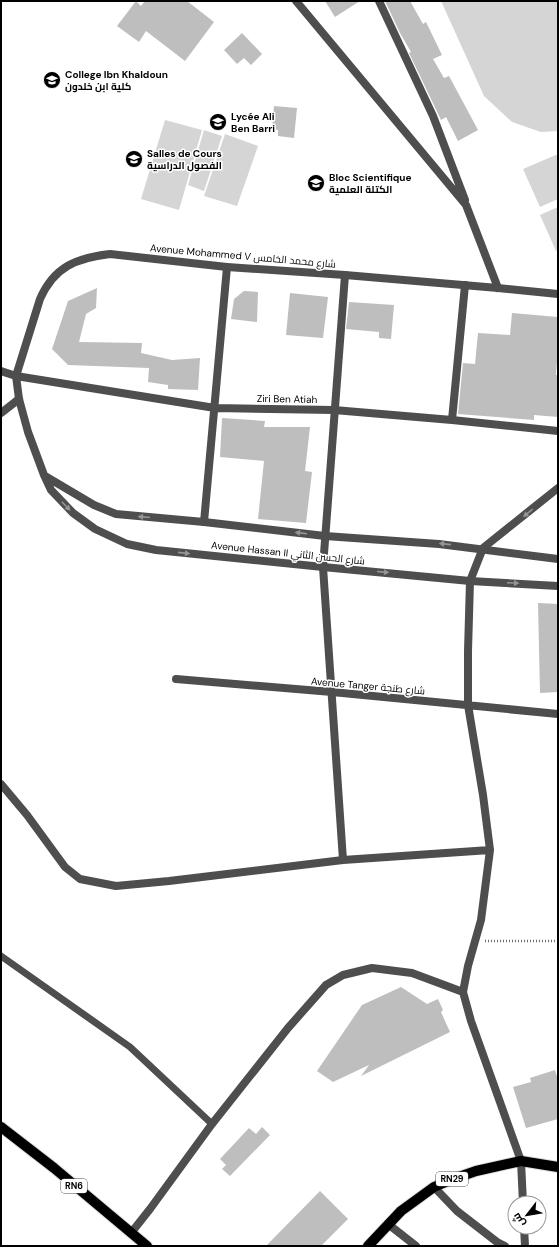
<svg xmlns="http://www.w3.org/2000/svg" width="559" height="1247" font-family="'DM Sans',Cairo,sans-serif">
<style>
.green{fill:#d5d5d5}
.building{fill:#bebebe}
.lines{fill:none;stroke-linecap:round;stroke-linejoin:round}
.primary-casing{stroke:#dbdbdb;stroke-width:12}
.path{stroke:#707070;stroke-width:2.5;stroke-dasharray:1 2;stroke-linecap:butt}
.service{stroke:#4e4e4e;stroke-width:7}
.minor{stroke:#4e4e4e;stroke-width:8}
.tertiary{stroke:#4e4e4e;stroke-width:8}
.primary{stroke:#000;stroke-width:10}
.oneway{fill:#959595}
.labels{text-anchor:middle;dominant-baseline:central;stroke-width:3;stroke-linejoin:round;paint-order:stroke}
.shield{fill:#fff;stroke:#4c4c4c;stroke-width:1}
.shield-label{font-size:9px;font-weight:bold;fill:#000}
.poi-label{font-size:10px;font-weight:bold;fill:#000;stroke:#fff;text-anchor:start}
.street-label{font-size:10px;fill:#000;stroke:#fff}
</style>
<rect width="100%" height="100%" fill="#fff"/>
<path class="green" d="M441,1H558V131L541,132L512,122L484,96Z
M165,120L202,130L179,210L141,199Z
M204,130L222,136L204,191L188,185Z
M225,134L258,146L237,206L204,196Z
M558,154V199L540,207L523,169Z
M558,207V250L556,251L540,215Z"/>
<path class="building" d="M136,1L141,6L145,1H187L214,22L185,61L146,31L139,42L117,26Z
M325,1H360L335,17Z
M385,1H410L423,24L426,22L442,55L433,59L444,78L449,76L478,130L458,141L446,117L441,120L409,53L411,52L400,33Z
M242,33L262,54L251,65L244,58L237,64L224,50Z
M274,106L297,108L294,138L278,136V130L272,129Z
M97,288L96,308L86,314L79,342L142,343L141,353L172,360L200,358L198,390L168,389V385L148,382L149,368L68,365L52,349L68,301Z
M244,291L258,292L257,322L231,319L234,299Z
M290,293L328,297L323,338L286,335Z
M349,302L394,305L391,339L379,338V332L346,329Z
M512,313L558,317V349L556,375H558V417L534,415V420L458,414L463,363L475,364L478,333L510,335Z
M222,418L265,421L264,427H310L305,471L312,472L306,523L258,519L264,461L220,457Z
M538,603L558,604V692L540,693Z
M401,987L427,1004L438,999L443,1010L441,1012L450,1032L361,1076L369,1065L333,1082L317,1071L362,1005Z
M555,1070L558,1080V1119L526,1128L513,1087L531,1082L530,1078Z
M262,1127L270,1135L230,1176L222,1169L226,1165L220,1159L249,1128L256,1134Z
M320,1191L348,1219L321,1246H266Z"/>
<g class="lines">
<g class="primary-casing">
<path id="primary" d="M1,1127L54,1168L147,1246
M368,1246L401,1211L434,1187L453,1179L476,1171L521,1161L558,1167"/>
</g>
<path class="path" d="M485,941H558"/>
<path class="service" d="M1,956L130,1047L212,1124"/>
<path class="minor" d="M296,1L466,205L498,288
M379,1L433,116L465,200
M16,376L215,408L334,410L452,420L558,431
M1,413L19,399
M452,420L465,285
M204,522L227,267
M176,679L332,692L558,714
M1,784L27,815L65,867L80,879L116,886L169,881L343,860L490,850
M343,860L323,567L345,275
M434,1187L457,1211L497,1242L505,1246
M523,1203L521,1161L471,1021L463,992L468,966L481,920L490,850L483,795L468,705V651L470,581L483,548L558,488
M388,1224L416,1246
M524,1227L525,1246
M131,1233L150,1209L212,1124L288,1028L326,985L343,975L372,968L412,973L463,992"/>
<path class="tertiary" d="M1,371L16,376L40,299C54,267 76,258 110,254L227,267L345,275L498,288L558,294
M16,376L19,399L28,432L44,475L51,490L73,513L95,529L127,544L156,550L323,567L470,581L558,586
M45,476L94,505L116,514L204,522L325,536L439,544L558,559"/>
<use href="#primary" class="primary"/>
</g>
<defs><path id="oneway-solid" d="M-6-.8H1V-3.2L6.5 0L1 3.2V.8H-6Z"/></defs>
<g class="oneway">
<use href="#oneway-solid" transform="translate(66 506) rotate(46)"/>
<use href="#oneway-solid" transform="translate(528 513) rotate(141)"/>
<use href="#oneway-solid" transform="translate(144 517) rotate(-175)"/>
<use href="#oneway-solid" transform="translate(301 533) rotate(-173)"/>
<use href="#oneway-solid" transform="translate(445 544) rotate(-174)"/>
<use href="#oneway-solid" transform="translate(184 553) rotate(6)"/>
<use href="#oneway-solid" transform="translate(383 572) rotate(5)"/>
<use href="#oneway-solid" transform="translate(513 583) rotate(3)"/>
</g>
<defs>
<g id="school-disc" transform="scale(0.9)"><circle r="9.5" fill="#000" stroke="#fff"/><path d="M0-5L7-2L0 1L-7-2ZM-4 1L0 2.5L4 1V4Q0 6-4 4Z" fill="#fff"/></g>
</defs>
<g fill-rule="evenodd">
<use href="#school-disc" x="52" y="80"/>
<use href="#school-disc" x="218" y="122"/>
<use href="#school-disc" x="134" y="159"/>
<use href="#school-disc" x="316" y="183"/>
</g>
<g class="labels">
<g class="shield">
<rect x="436" y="1172" width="32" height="14" rx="3"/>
<rect x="61" y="1179" width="26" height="14" rx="3"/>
</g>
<g class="shield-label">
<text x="452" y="1179">RN29</text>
<text x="74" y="1186">RN6</text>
</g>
<g class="poi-label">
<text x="65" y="74">College Ibn Khaldoun<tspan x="65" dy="12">كلية ابن خلدون</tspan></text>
<text x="231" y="116">Lycée Ali<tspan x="231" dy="12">Ben Barri</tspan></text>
<text x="147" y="153">Salles de Cours<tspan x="147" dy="12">الفصول الدراسية</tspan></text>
<text x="329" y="177">Bloc Scientifique<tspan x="329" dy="12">الكتلة العلمية</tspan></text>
</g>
<g class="street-label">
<text transform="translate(243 256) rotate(5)">Avenue Mohammed V شارع محمد الخامس</text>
<text transform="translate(287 399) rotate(1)">Ziri Ben Atiah</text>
<text transform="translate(288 553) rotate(6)">Avenue Hassan II شارع الحسن الثاني</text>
<text transform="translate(368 686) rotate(5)">Avenue Tanger شارع طنجة</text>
</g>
</g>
<rect width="559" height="1247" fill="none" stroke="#000000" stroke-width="4"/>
<g transform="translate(527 1215) rotate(239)"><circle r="19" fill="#ffffff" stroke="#999999"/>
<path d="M0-3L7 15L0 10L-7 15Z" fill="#000000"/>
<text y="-6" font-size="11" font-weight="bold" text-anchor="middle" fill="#000000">ش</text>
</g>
</svg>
